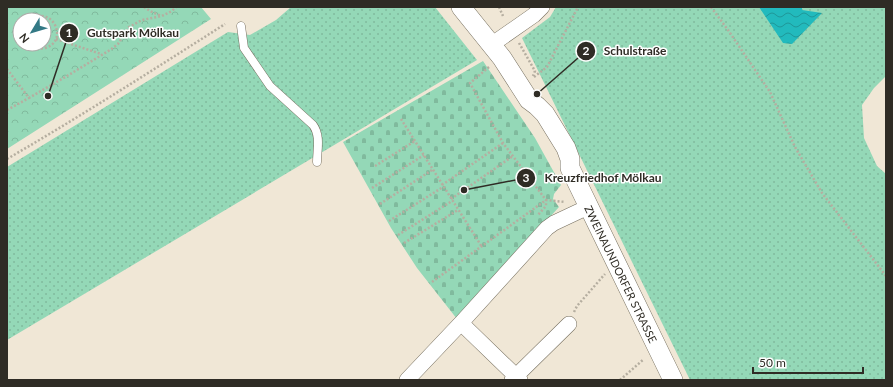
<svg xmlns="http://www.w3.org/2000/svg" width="893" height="387" font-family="Lato,sans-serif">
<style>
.grass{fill:url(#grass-dots)}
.cemetery{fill:url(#cemetery-stones)}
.park{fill:url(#park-crowns);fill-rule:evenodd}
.water{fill:url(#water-waves)}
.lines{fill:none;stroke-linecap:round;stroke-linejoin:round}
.service-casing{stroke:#756e5e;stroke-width:9}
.minor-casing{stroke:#756e5e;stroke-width:16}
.tertiary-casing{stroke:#756e5e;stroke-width:20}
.path{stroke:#b5aea0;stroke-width:2.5;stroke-dasharray:2 2;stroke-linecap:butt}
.service{stroke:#fff;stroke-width:8}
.minor{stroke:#fff;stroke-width:15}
.tertiary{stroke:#fff;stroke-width:19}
.labels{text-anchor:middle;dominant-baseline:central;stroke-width:3;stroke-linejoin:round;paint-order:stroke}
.street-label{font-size:11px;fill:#2f2c25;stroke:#fff}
.leader{fill:none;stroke:#2f2c25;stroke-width:1.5}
.callout-dot{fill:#2f2c25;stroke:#fff;stroke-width:1.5}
.mark-label{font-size:12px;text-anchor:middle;font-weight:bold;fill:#fff}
.callout-label{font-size:12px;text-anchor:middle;font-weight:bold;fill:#2f2c25;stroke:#fff;stroke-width:3;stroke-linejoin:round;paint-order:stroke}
</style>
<defs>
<pattern id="grass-dots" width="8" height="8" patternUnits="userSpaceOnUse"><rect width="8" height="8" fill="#94d8b7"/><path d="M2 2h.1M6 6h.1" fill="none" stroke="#80ba9d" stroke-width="1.8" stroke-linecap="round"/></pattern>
<pattern id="cemetery-stones" width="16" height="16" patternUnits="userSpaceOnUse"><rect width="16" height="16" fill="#94d8b7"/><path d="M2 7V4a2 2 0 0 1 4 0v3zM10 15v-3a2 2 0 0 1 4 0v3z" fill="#80ba9d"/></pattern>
<pattern id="park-crowns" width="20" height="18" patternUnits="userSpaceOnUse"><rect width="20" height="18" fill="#94d8b7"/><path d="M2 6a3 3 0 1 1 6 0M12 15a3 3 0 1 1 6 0" fill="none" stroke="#80ba9d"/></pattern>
<pattern id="water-waves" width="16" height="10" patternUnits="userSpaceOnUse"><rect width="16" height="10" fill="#22babd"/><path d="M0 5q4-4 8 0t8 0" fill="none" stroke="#1e9799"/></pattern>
</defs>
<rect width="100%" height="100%" fill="#f0e7d6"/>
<path class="grass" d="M291,7H435L477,60L7,340V167L228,32L250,35L276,20Z
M556,7H886V76L874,88L862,105L864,138L877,166L886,174V380H690L522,38L550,17Z"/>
<path class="cemetery" d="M483,61L535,138L561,185L554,194L553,199L559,207L457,319L417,268L391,228L343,142Z"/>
<path class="park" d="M7,7H201L211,19L7,149ZM20,20H44V44H20Z"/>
<path class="water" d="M759,7H802V10L822,13L792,44L783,43Z"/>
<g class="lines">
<g class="service-casing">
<path id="service" d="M241,26L244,48L270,86L313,125C321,136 317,150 317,162"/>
</g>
<g class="minor-casing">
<path id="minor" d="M491,45L534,15L542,7
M461,323L520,380
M407,380L461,323L547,228L554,223L588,207
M512,380L569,324"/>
</g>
<g class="tertiary-casing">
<g id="tertiary">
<path id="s1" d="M461,7L502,58L529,100L537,106L545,114L566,148L570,159V168L673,380"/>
</g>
</g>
<path class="path" d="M144,7L150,11L161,16
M499,7L503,16
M711,7L728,30L770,92L795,147L822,193L886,276
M56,39L101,54
M519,43L535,71L533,76
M30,44C35,48 41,50 48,47C69,37 50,5 31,20
M489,67L470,83L503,143L546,200V206L538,215
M7,69L29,98L67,76L110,50L118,44L129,27L142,20L162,16L172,11L176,7
M534,77L547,67L578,7
M7,110L29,98
M401,119L482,247
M7,159C81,116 153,70 225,24
M375,166L415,141
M442,185L503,143
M372,188L424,155
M451,199L513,156
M380,204L432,170
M389,221L443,187
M398,235L452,201
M404,243L458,210
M432,282L546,200L565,202
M574,312L577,306L605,274
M620,380L644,359"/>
<use href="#service" class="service"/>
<use href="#minor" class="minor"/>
<use href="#tertiary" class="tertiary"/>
</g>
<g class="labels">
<g class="street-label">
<text stroke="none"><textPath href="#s1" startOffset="315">ZWEINAUNDORFER STRASSE</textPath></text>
</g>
</g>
<path class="leader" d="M48 96L69 33M537 94L586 51M464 190L526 178"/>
<g class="callout-dot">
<circle cx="48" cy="96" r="4"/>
<circle cx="537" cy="94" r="4"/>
<circle cx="464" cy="190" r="4"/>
<circle cx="69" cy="33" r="10"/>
<circle cx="586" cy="51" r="10"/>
<circle cx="526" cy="178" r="10"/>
</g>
<g class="mark-label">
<text x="69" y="37">1</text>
<text x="586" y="55">2</text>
<text x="526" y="182">3</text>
</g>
<g class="callout-label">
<text x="133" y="37">Gutspark Mölkau</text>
<text x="635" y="55">Schulstraße</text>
<text x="603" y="182">Kreuzfriedhof Mölkau</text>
</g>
<rect width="893" height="387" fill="none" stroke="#2f2c25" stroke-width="16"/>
<g transform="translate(32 32) rotate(232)"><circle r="19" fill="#ffffff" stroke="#acaba8"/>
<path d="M0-3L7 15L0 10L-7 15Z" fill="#337985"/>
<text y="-6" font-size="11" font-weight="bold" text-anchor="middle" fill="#2f2c25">N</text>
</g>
<path d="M753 367v6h110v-6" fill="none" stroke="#2f2c25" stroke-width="2"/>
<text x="759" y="367" font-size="12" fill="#2f2c25" stroke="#ffffff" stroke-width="3" paint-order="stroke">50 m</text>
</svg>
